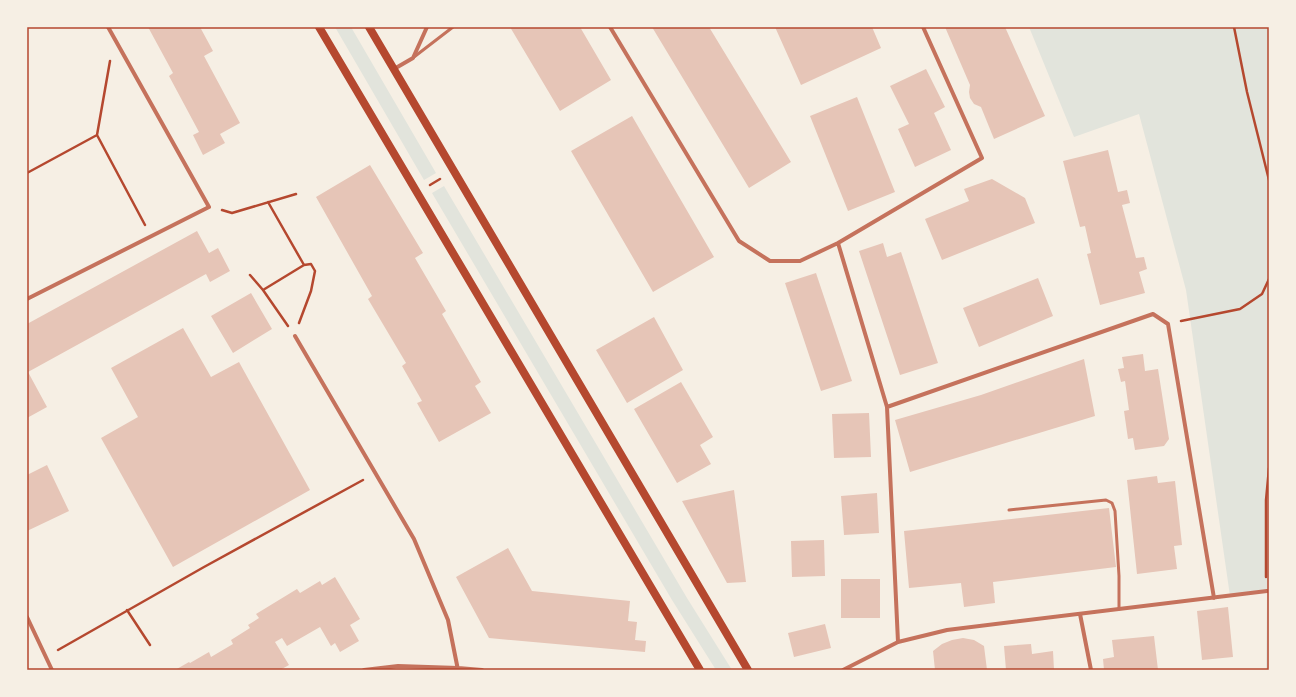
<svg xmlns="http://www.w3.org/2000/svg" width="1296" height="697" font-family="Raleway,sans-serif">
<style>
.green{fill:#e2e4dc}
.building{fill:#e6c5b7}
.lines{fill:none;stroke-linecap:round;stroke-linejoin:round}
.path{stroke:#b5482f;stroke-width:2.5}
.service{stroke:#c5725c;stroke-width:3}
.minor{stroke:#c5725c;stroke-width:4}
.secondary{stroke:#b5482f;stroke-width:8}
.neatline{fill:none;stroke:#b5482f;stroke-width:1.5}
</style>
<rect width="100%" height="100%" fill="#f6efe4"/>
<path class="green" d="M335,27H351L436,173L424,180Z
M1029,27H1269V670H1266L1267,591L1230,596L1186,290L1139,114L1074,137Z
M444,186L687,598L732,670H716L672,600L432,193Z"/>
<path class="building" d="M148,27H200L213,51L204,56L240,123L220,134L225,143L203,155L193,135L199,132L169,76L173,73Z
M510,27H580L611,80L560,111Z
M652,27H709L791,162L749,188Z
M775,27H872L881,48L801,85Z
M945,27H1005L1045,116L994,139L981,107L974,104L970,98L969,92L970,85Z
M926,69L945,107L934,113L951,150L915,167L898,129L909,124L890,86Z
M857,97L895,192L848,211L810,116Z
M632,116L714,257L653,292L571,151Z
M1108,150L1118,192L1127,190L1130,203L1122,205L1136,258L1144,257L1147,269L1139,272L1145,293L1100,305L1087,254L1091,253L1085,226L1080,227L1063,161Z
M370,165L423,253L415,258L446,311L442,314L481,382L475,386L491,413L439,442L417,403L422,401L402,366L406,363L368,299L372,296L316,197Z
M992,179L1025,198L1035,223L942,260L925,219L969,201L964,189Z
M197,231L209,253L218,248L230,271L210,282L206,274L28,372L47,407L27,418V324Z
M883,243L887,257L901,252L938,363L900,375L859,251Z
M816,273L852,381L821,391L785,283Z
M1038,278L1053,316L979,347L963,308Z
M251,293L272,329L233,353L211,316Z
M654,317L683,370L627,403L596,350Z
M183,328L211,377L239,362L310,490L173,567L101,438L138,417L111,368Z
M1143,354L1145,371L1158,369L1169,439L1164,446L1135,450L1133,438L1128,439L1124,411L1129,410L1125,381L1121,382L1118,369L1124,368L1122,357Z
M1084,359L1095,416L910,472L895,420L981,395Z
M681,382L713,437L700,445L711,464L677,483L634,409Z
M869,413L871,457L834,458L832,414Z
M47,465L69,511L27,531V475Z
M1157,476L1158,483L1175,481L1182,545L1174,546L1177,569L1137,574L1127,480Z
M734,490L746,582L727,583L682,501Z
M877,493L879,533L844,535L841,496Z
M1109,508L1116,567L993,582L995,603L964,607L961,583L909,588L904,531Z
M824,540L825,576L792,577L791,541Z
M508,548L532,591L630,601L628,621L637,622L635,640L646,641L645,652L489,638L456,577Z
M335,577L360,619L350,625L359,641L340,652L335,643L331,646L320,627L287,646L282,638L275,642L289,665L280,670H175L189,662L190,663L209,652L211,657L233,644L231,640L250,628L248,625L259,618L256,614L297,589L300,593L320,581L322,585Z
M841,579H880V618H841Z
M1228,607L1233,657L1202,660L1197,611Z
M825,624L831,648L794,657L788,633Z
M1154,636L1158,670H1104L1103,659L1114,657L1112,640Z
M963,638L974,640L984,646L987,670H935L933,651L942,644L952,640Z
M1031,644L1032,654L1053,651L1054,670H1006L1004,646Z"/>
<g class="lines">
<path class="path" d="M1234,27L1247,92L1269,180
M97,135L110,61
M27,173L97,135L145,225
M430,185L440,179
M268,202L304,265
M222,210L232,213L296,194
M250,275L263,290L288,326
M263,290L304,265L311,264L315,271L311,291L299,323
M1181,321L1240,309L1262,294L1269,279
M1266,577V500L1269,468
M127,610L150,645
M58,650L204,567L363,480"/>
<path class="service" d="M414,57L453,27
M1009,510L1106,500L1112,503L1115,511L1119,576V609"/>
<path class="minor" d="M610,27L739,241L770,261H800L838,243L982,158L923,27
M394,69L413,58L427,27
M838,243L887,407L898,642
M27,299L209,207L108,27
M295,336L414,539L448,620L458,670
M887,407L1153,314L1168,324L1214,598
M1080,614L1091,670
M27,617L52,670
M364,670L398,666L458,668L482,670
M843,670L898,642L947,630L1267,591"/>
<path class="secondary" d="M319,27L700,670
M369,27L748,670"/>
</g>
<rect width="1296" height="697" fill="none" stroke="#f6efe4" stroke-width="56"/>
<rect x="28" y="28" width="1240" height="641" class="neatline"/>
</svg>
